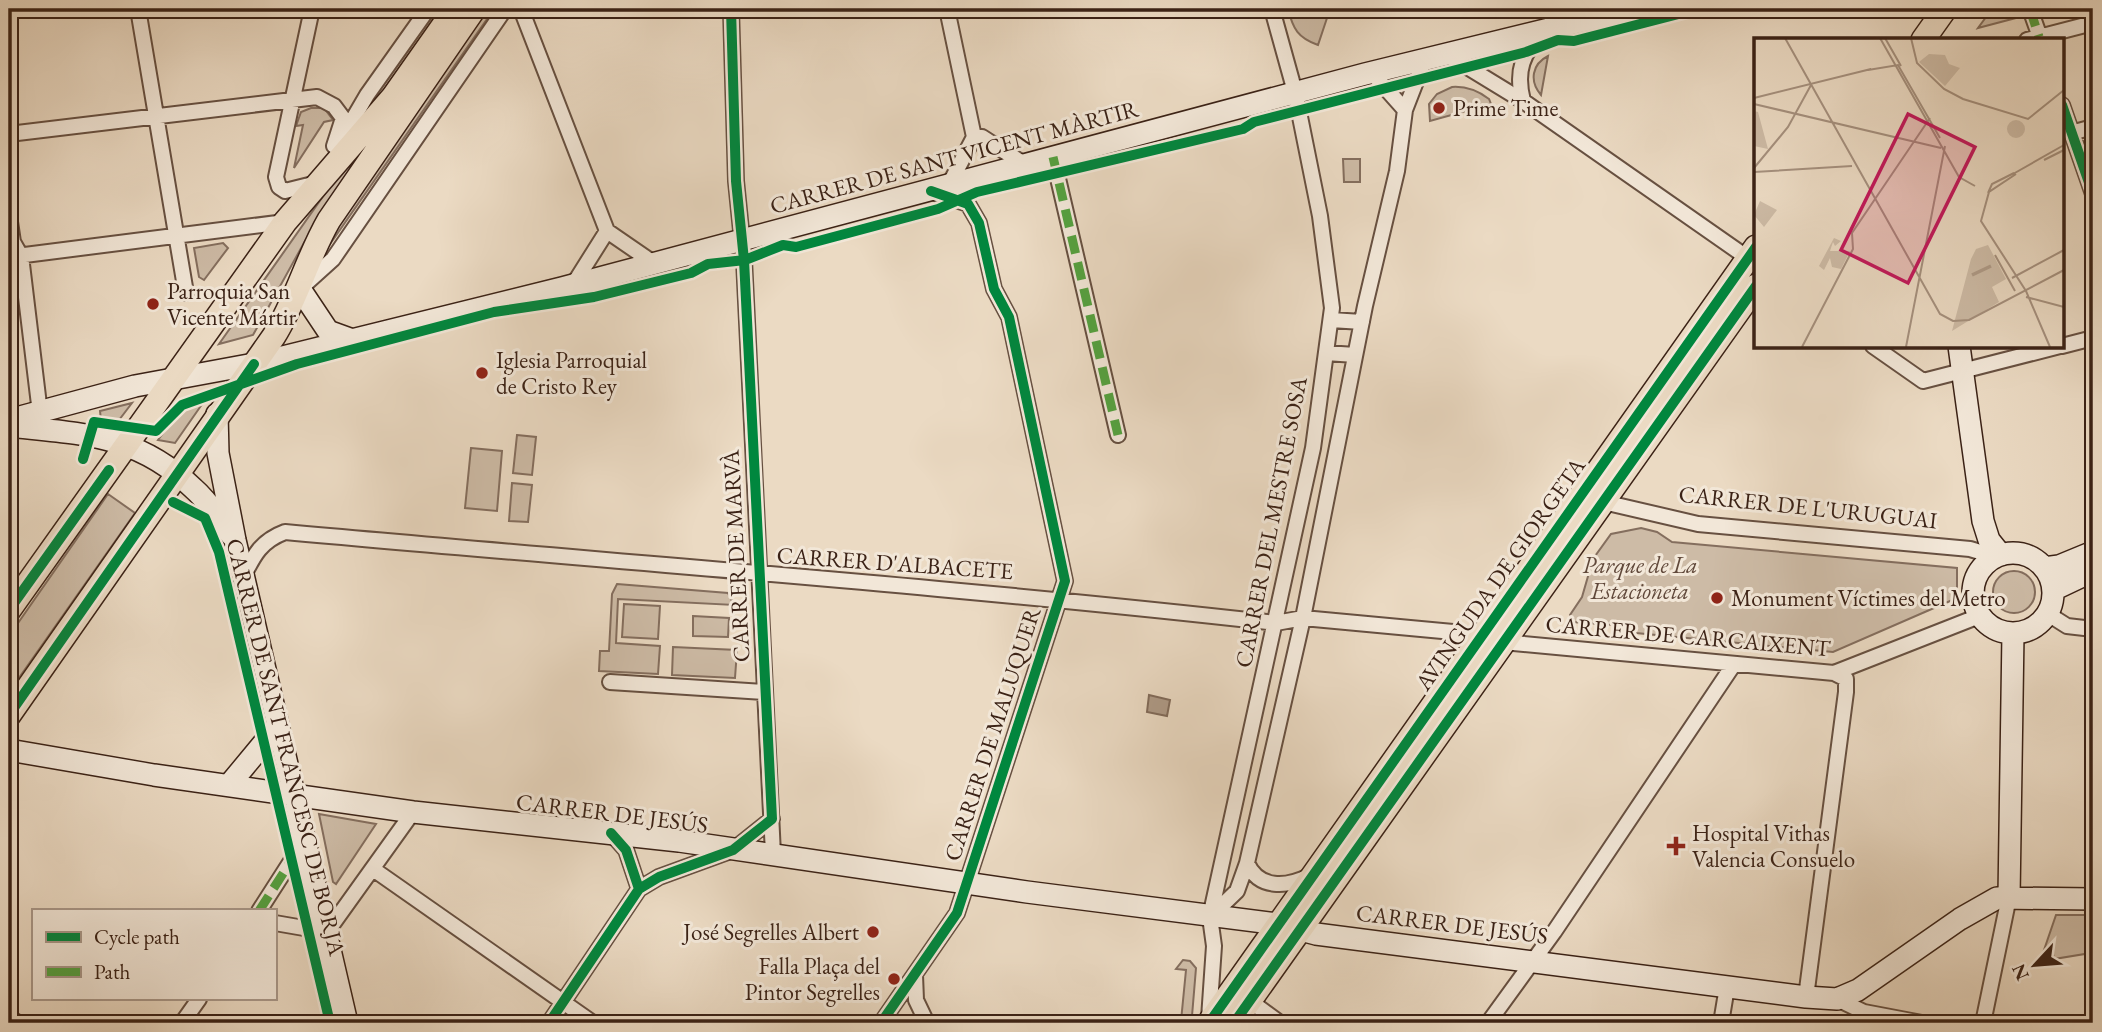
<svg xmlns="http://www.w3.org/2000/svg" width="2102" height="1032" font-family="'EB Garamond',serif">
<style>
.green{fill:#cdbba6;stroke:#846e5e;stroke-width:2}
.water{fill:#af9b88;stroke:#816b5a;stroke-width:2}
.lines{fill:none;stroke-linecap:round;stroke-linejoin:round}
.street-casing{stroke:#675041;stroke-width:18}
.secondary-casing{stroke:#3b2216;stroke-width:24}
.primary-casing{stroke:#3b2216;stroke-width:26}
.street{stroke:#f2e7d8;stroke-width:14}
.secondary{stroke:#f2e7d8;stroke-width:21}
.primary{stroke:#ebdac3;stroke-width:23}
.quiet{stroke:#54a240;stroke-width:9;stroke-dasharray:18 9;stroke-linecap:butt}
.cycleway-casing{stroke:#f2e7d8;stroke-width:15}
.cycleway{stroke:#00873e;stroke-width:10}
.poi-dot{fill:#8f2418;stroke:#f2e7d8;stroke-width:2.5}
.labels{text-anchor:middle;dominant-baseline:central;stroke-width:6;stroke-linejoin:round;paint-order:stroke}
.poi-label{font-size:23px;fill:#3b2216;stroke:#f2e7d8;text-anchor:start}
.street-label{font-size:23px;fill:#3b2216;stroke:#f2e7d8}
.park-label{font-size:23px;font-style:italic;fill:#60483a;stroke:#f2e7d8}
.inset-river{fill:none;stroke:#af9b88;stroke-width:3.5}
.inset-road{fill:none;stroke:#a5907e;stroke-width:2}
.view{fill:#c2185b;fill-opacity:0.15;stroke:#c2185b;stroke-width:3.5}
.inset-edge{fill:none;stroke:#3b2216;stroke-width:3.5}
</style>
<rect width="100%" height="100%" fill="#ebdac3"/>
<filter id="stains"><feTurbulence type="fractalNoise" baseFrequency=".00286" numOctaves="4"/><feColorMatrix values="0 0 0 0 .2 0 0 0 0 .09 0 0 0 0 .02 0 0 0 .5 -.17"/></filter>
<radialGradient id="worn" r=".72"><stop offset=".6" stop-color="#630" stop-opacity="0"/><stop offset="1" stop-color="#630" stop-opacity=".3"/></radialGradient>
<path class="green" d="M482,9H494L321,257L327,242Z
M1288,9H1330L1318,45C1298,38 1293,29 1288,9Z
M1992,9H2029L2031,14L1978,28Z
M1548,56L1541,95C1529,81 1532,64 1548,56Z
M1452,87C1466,86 1477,90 1489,99L1491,104L1430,121L1429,104L1437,94Z
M311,108H324L333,120L324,122L294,168L303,125L296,126L301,112Z
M389,120L305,241L253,335L219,344L336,178Z
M1343,159H1360V182H1344Z
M223,243L228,248L204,280L199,277L194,248Z
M205,400L175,443L158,440L179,411Z
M132,403L119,420H101L100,411Z
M517,435L536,437L532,475L513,473Z
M471,448L502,451L497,511L465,508Z
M512,483L532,485L528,522L509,521Z
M108,494L135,513L9,692V636Z
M1641,528L1657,532L1672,542L1957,568V598L1833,652L1636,633L1631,626L1572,622L1570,615L1582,597L1593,559L1611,534Z
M1993 592a21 21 0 1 1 42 0a21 21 0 1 1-42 0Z
M617,584L728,593L734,605L618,599L616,643L660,646L658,674L599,671L600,651H609L612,594Z
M624,604L660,606L658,639L622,637Z
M693,616L729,618L728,637L693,636Z
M673,647L737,650L735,678L672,675Z
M319,814L376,824L336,884L333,882Z
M2056,915H2093V966L2088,967L2085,954L2054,959L2052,949L2044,950Z
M1183,960L1190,961L1196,968L1192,1016L1189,1023H1170L1181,1021L1186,970L1176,969Z"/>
<path class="water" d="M1149,695L1170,700L1167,716L1147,712Z"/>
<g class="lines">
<g class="street-casing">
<path id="street" d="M138,9L186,293
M521,9L607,231L655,264
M731,9L736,181L744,260L773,854
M947,9L974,137L949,185
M2030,9L2041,40
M2027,40L2093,23
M1446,54L1523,101L1752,261
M1373,74L1405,110
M1523,101C1515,70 1523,54 1543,30
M2062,105L2093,194
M2071,133L2093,127
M9,134L317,97L334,106L343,118L334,146
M343,136L367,95L428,9
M974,137H982L1024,164
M1053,157L1118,435
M309,185L285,191L279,187L276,177L312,9
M9,215L13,242L21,256L40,413
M9,257L285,222
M573,285L607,231
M302,287L333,259L505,9
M1331,320L1362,322
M1873,346L1923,381L2060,346
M2062,346L2093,338
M1326,353L1355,355
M1599,501L1698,524L1970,549L1997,557
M243,577C254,555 261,541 285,532C615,562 947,586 1276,623L1303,618L1453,632L1503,642L1834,673L1974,618L1983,619
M2048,614L2067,626L2093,629
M610,682L764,692
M1247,863C1259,890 1287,887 1309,876
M373,869L593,1023
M639,889L659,877L733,850L772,819
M259,911L293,858
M1210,917L1237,891L1247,863L1303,618L1365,306L1397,171L1405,110L1424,61
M275,923L327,932L413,812
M915,975L916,1000L927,1023
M1806,997L1846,692V679L1834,673
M1837,999L1864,1012L1922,1023
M1250,1001L1280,1023
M9,1017L18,1023
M1209,1018L1214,946L1210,917L1313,448L1332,308L1320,216L1295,92L1272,9
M182,1023L199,999
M549,1023L639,889L626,850L611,833
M881,1023L957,913L1065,581L1009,317L994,289L979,223L968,204L932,192
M1488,1023L1554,932L1734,664
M1721,1023L1727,987
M1983,1023L2009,897"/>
</g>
<g class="secondary-casing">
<path id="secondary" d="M300,289L328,331L350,339
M1959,346L1983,521L1989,540L2001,555
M217,414L218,453L235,540L347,1023
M9,420L135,386L254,364L562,288L1365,74L1631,9
M9,426C83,434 138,434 194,489C209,502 220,520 232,536
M1973 593a40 40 0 1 1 80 0a40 40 0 1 1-80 0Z
M2044,568L2059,566L2093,552
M2053,590L2093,571
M9,750L154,775L413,812L679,841L1027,892L1278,924L1316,934L1806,997L1837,999L1858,990L1960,919L1997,898L2093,899
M229,785L277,727
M2009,897L2013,633"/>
</g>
<g class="primary-casing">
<path id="primary" d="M1923,40L1945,9
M9,610L285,222L393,97L455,9
M9,715L274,336C297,299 307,258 329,220L474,9
M1209,1023L1756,247
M1234,1023L1756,286"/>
</g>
<use href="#street" class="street"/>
<use href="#secondary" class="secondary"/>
<use href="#primary" class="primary"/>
<path class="quiet" d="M2030,9L2039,37
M1053,157L1118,435
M259,911L293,858"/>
<g class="cycleway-casing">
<path id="cycleway" d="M2062,105L2093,194
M83,459L94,422L156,431L182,405L297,364L494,312L594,297L691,273L708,264L745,260L783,245L796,247L938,209L977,192L1243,129L1254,122L1526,52L1558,40L1574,41L1698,9
M173,502L205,518L219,552L330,1023
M9,610L109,470
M9,715L254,364
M639,889L659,877L733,850L772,819L744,260L736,181L731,9
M549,1023L639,889L626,850L611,833
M881,1023L957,913L1065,581L1009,317L994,289L979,223L968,204L931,191
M1209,1023L1756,247
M1234,1023L1756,286"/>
</g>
<use href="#cycleway" class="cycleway"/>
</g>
<g class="poi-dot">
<circle cx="1439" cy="108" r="7"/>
<circle cx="153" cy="304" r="7"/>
<circle cx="482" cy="373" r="7"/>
<circle cx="1717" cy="598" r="7"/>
<path d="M1672.5 835.5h7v7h7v7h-7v7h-7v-7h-7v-7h7z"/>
<circle cx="873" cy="932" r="7"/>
<circle cx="894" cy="979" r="7"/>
</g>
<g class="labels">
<g class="poi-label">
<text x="1453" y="108">Prime Time</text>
<text x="167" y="291">Parroquia San<tspan x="167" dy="26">Vicente Mártir</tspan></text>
<text x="496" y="360">Iglesia Parroquial<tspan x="496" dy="26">de Cristo Rey</tspan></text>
<text x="1731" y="598">Monument Víctimes del Metro</text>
<text x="1692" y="833">Hospital Vithas<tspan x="1692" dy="26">Valencia Consuelo</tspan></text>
<text x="859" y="932" text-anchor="end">José Segrelles Albert</text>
<text x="880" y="966" text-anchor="end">Falla Plaça del<tspan x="880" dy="26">Pintor Segrelles</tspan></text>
</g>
<g class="street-label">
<text transform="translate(954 157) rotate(-15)">CARRER DE SANT VICENT MÀRTIR</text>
<text transform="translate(1808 507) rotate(6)">CARRER DE L'URUGUAI</text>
<text transform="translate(1271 522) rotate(-79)">CARRER DEL MESTRE SOSA</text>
<text transform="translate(736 556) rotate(-93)">CARRER DE MARVÀ</text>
<text transform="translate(895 563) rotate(4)">CARRER D'ALBACETE</text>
<text transform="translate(1500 574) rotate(-55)">AVINGUDA DE GIORGETA</text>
<text transform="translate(1688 636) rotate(5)">CARRER DE CARCAIXENT</text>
<text transform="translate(992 734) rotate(-72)">CARRER DE MALUQUER</text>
<text transform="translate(286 747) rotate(76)">CARRER DE SANT FRANCESC DE BORJA</text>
<text transform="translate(612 813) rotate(7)">CARRER DE JESÚS</text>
<text transform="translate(1452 924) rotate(7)">CARRER DE JESÚS</text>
</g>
<g class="park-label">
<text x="1640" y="565">Parque de La<tspan x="1640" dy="26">Estacioneta</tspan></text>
</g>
</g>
<g transform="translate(1754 38)">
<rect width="310" height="310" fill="#ebdac3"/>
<path d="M175,16L191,17L195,26L206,30L191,48L165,24ZM0,73L4,74L14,111L0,108ZM253 91a9 9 0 1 1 18 0a9 9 0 1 1-18 0ZM6,163L23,172L10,189L0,177ZM80,200L87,203L81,208L79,204L76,213H96L87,231L78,229L76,220L70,232L65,228ZM234,207L252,241L238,249L245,264L198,293L217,221L222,211Z" fill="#cdbba6"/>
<path class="inset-river" d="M218,237L237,228"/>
<path class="inset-road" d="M31,0L186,276L199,283L215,282L310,232M126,0L205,139L221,148M131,0L147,28M157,0L163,25L190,51L209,61L274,81L310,52M114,32L144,27L186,100M0,60L117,31M0,66L187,110M290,122L310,112M0,130L34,89L57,47M0,134L98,128M259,136L310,107M262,136L235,154L227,183L272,253L296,309M234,155L238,146L260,135M241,217L261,253M258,240L310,212M272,259L310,269M48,309L99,211L98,195L176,80M152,309L191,108"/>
<path class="view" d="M154,76L221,109L154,245L87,212Z"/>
<rect width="310" height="310" class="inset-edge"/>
</g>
<rect width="2102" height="1032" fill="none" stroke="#ebdac3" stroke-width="35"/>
<rect x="10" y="10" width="2081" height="1011" fill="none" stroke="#3b2216" stroke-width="3.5"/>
<rect x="18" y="18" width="2067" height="997" fill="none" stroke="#3b2216" stroke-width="2"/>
<rect x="32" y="909" width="245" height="91" fill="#f2e7d8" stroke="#a9988a" stroke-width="2"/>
<rect x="46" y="932" width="35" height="10" fill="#00873e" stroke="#a9988a" stroke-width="2"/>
<text x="94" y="944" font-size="21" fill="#3b2216">Cycle path</text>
<rect x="46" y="967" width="35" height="10" fill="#54a240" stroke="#a9988a" stroke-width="2"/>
<text x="94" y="979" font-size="21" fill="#3b2216">Path</text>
<g transform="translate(2035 965) rotate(244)" stroke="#f2e7d8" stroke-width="5" paint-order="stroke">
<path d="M0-5L12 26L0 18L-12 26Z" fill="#3b2216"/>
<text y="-10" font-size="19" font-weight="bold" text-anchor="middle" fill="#3b2216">N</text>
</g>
<rect width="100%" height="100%" filter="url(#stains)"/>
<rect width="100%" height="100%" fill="url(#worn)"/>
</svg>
